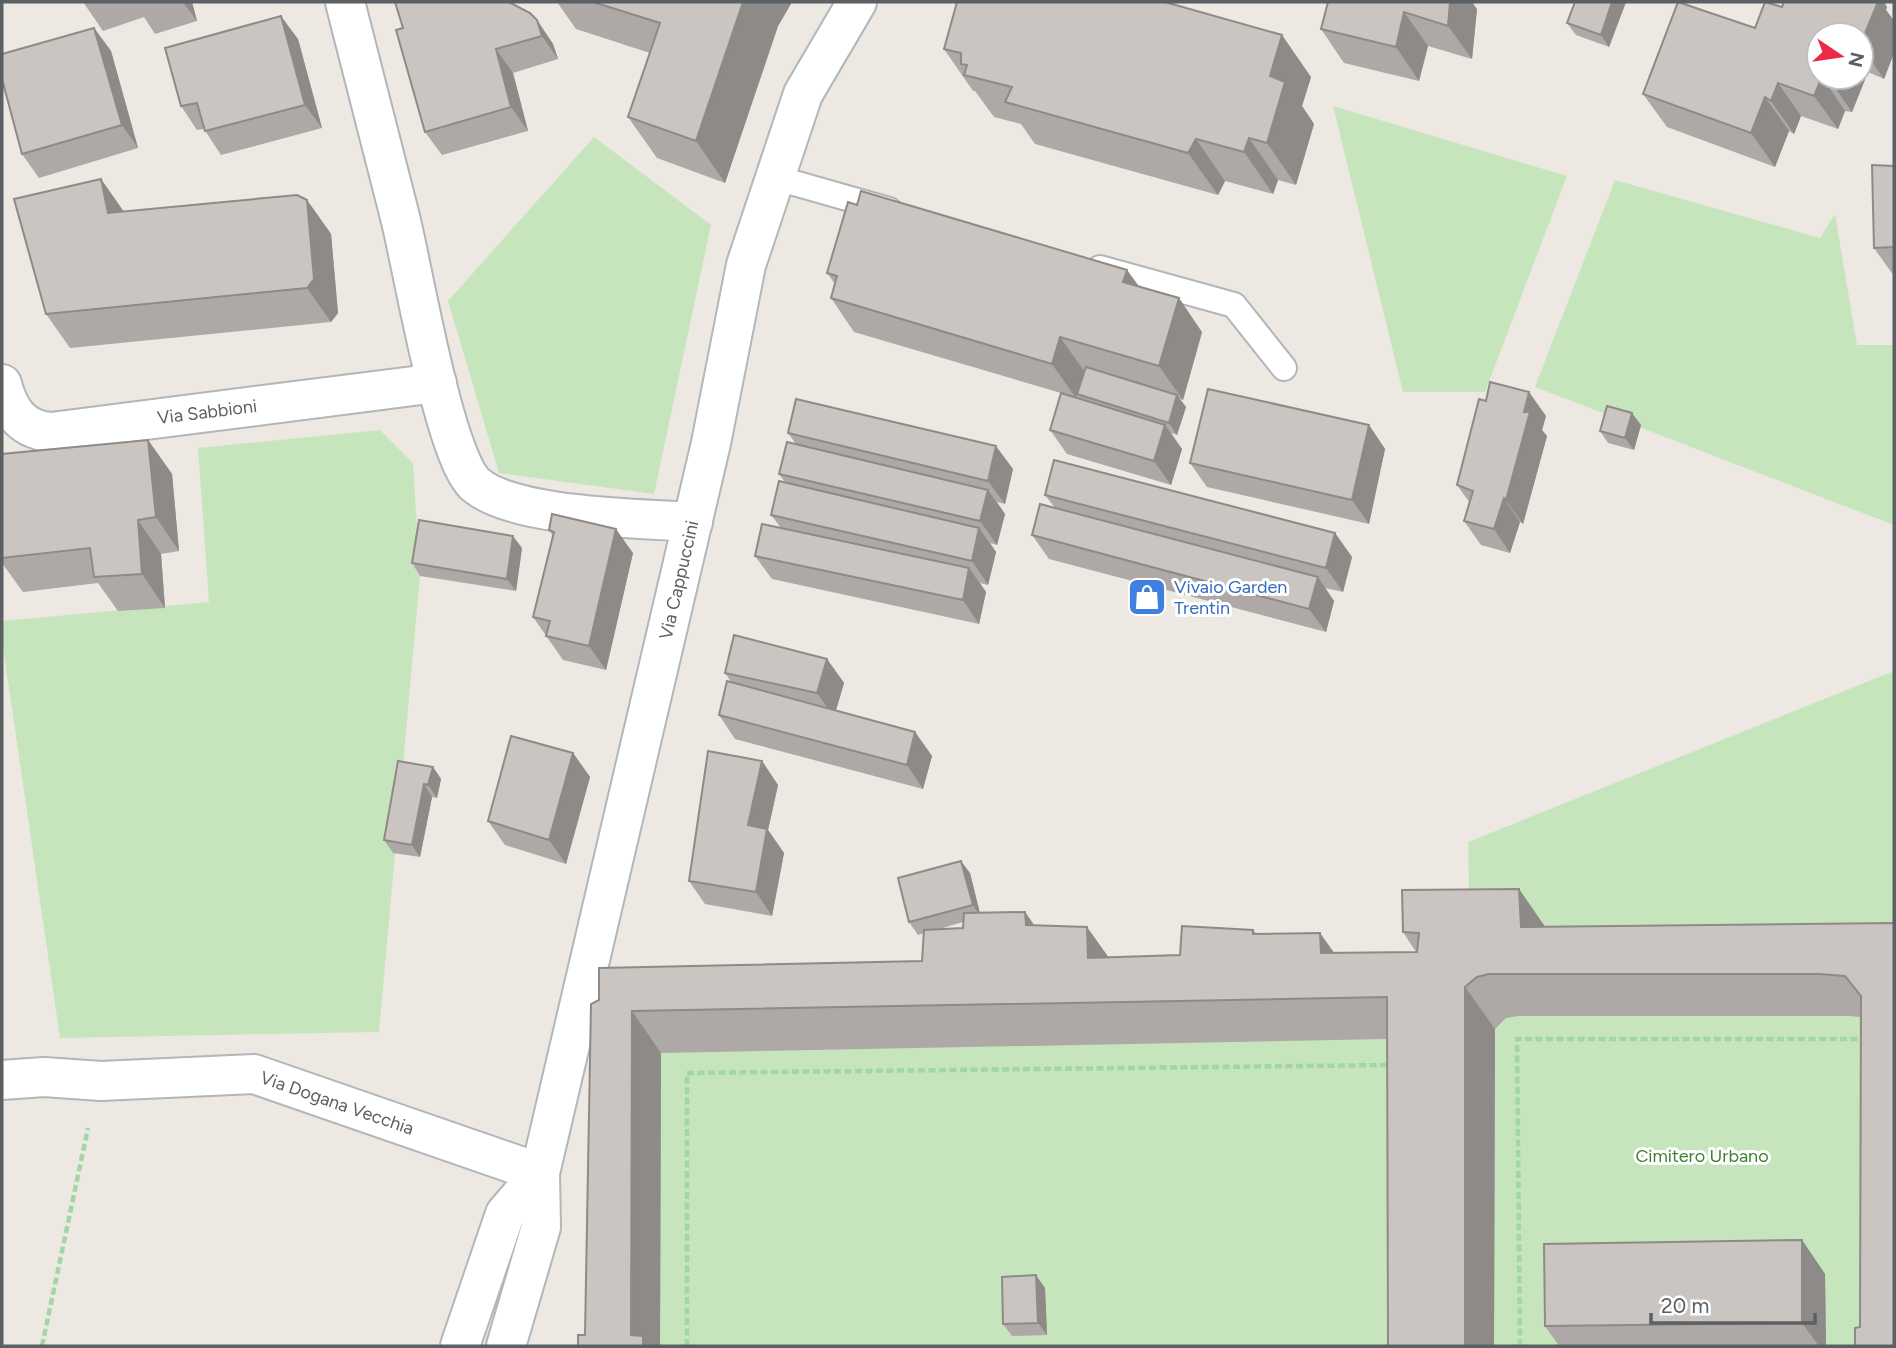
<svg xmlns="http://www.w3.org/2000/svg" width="1896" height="1348" font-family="Figtree,sans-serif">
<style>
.green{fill:#c7e5bd}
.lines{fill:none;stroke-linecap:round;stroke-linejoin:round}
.service-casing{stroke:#b2b6b9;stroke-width:28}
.minor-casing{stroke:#b2b6b9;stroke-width:42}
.secondary-casing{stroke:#b1b7ba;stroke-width:42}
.path{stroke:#a0d7a2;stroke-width:4.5;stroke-dasharray:7 3.5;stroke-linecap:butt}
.service{stroke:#fff;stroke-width:24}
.minor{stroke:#fff;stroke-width:38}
.secondary{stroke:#fff;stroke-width:38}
.wall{fill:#aea9a6;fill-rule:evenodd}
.shaded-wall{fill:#8d8a87}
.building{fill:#cac5c1;stroke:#8d8a87;stroke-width:2}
.labels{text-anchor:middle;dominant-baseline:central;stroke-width:6;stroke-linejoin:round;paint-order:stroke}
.street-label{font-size:18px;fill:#5a6063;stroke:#fff}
.shop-label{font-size:18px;fill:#366cbe;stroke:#fff;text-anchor:start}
.park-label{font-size:18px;fill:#418132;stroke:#fff}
</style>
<rect width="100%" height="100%" fill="#ede8e1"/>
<path class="green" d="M1333,106L1567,176L1485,392H1403Z
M594,137L711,225L654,494L499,473L448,301Z
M1615,180L1820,238L1835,214L1857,345H1894V525L1535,387Z
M380,430L413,463L420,576L379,1032L60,1038L2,640V621L209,602L198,448Z
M1894,671V1346H615L620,1046L1351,994L1470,931L1468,842Z"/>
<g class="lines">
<g class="service-casing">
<path id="service" d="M773,177L889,210
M1100,268L1234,305L1284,368"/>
</g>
<g class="minor-casing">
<path id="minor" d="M345,2C363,74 382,145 400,217C413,268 444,458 476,485C516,518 639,518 693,522
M2,384C9,411 22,430 51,432L437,383
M2,1080L44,1077L101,1081L254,1074L540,1173"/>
</g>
<g class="secondary-casing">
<path id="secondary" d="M540,1173L711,443L746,265L803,94L857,2
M460,1346L505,1214L540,1173L541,1227L506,1346"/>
</g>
<path class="path" d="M42,1346L88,1128
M687,1346V1073L1390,1065
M1520,1346L1517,1039H1866"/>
<use href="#service" class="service"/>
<use href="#minor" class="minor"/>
<use href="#secondary" class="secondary"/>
</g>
<path class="wall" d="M83,2H192L197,21L155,34L144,17L103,31Z
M557,2H792L778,26L725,183L657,158L628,117L650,53L576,29Z
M1328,2L1477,9L1472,59L1428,46L1419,81L1344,63L1321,29Z
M1575,2H1626L1609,47L1576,35L1567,23Z
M1784,2H1884L1887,7L1886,10L1894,21V53L1884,79L1868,72L1852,112L1845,111L1838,129L1801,116L1794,134L1789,131L1775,167L1667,127L1643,94L1755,28L1782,7ZM1819,35H1861V77Z
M537,20L553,44L558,59L513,73L528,131L442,155L425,132L403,28Z
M94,28L111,51L138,148L39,178L22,154Z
M298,39L322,128L221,155L204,129L197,130L181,106Z
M944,49L1311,77L1302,106L1314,124L1296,185L1278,180L1273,194L1225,181L1218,195L1035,144L1021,124L994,117L975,91H973Z
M1894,166V276L1874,248Z
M101,179L124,212L307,200L331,234L338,313L331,322L70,348L46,314Z
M1127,270L1139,286L1202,332L1183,400L1180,399L1186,407L1177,435L1171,433L1182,449L1171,485L1067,454L1050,430L1061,393L854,332L831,298L835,284L827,273Z
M1546,416L1542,430L1547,436L1523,524L1520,522L1510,553L1481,545L1464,521L1470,503L1457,485Z
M1369,425L1385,449L1369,524L1207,487L1190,463Z
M1641,425L1634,450L1608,443L1600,431Z
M788,433L1013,469L1005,504L997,502L1005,514L997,545L990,543L996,552L988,585L980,583L986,592L979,624L772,579L755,556L781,528L771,515L785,482L779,474L796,444Z
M148,440L172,474L179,551L161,554L165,608L118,611L98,583L23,592L2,563V454Z
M1045,495L1335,533L1352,557L1343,592L1325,588L1334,601L1326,632L1049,559L1032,535L1055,508Z
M549,530L633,553L606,670L563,660L533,617L553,536Z
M522,548L516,591L420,576L412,563Z
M827,659L844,683L836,710L915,732L932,756L923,789L735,739L719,715L732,683L725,673Z
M573,753L590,777L566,864L505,845L488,821Z
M762,761L778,785L768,830L784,853L772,916L705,904L689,881Z
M433,767L441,779L437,798L432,797L420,857L393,853L384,840Z
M970,873L980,913L1025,912L1034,925L1108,957L1180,955L1253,930L1257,934L1334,953L1416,952L1403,932L1519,889L1545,927L1894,923L1860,1327L1861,1017L1848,1016H1518L1506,1018L1495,1029L1494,1346H1388L1387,1039L661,1053L660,1346H578L585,1335L591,1004L922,961L924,933L918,935L909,922ZM963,922V928L939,929Z
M1802,1240L1825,1274L1826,1346H1559L1545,1326Z
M1045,1288L1047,1335L1012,1336L1003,1324Z"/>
<path class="shaded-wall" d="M183,2H192L197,21Z
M743,2H792L778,26L725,183L696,141Z
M1450,2H1472L1477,9L1472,59L1448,26Z
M1612,2H1626L1609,47L1601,35Z
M1863,2H1884L1887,7L1886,10L1894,21V53L1884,79L1861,47Z
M1404,12L1428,46L1419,81L1396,47Z
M281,16L298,39L322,128L305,105Z
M537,20L553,44L558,59L542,36Z
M94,28L111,51L138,148L122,125Z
M1282,35L1311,77L1302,106L1314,124L1296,185L1267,143L1270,76Z
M496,49L513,73L528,131L511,107Z
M1861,62L1868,72L1852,112L1829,79V77H1861Z
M1822,77L1845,111L1838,129L1814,96Z
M1778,83L1801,116L1794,134L1771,101Z
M1765,97L1789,131L1775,167L1751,133Z
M1249,138L1278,180L1273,194L1244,152Z
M1196,139L1225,181L1218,195L1188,153Z
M101,179L124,212L108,213Z
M307,200L331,234L338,313L331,322L307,288Z
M1127,270L1150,303L1123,282Z
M1179,298L1202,332L1183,400L1159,366Z
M1060,337L1084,371L1076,398L1052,364Z
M1529,392L1546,416L1542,430L1547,436L1523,524L1506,500Z
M1177,395L1186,407L1177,435L1169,423Z
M1632,413L1641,425L1634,450L1625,438Z
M1165,425L1182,449L1171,485L1154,461Z
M1369,425L1385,449L1369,524L1352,500Z
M148,440L172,474L179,551L156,517Z
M996,446L1013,469L1005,504L988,481Z
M988,490L1005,514L997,545L980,521Z
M1504,498L1520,522L1510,553L1494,529Z
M138,520L161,554L165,608L142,574Z
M979,528L996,552L988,585L972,561Z
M616,529L633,553L606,670L589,646Z
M1335,533L1352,557L1343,592L1326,568Z
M513,536L522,548L516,591L507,579Z
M969,568L986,592L979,624L963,600Z
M1318,577L1334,601L1326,632L1309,609Z
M827,659L844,683L834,717L817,693Z
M915,732L932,756L923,789L907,765Z
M573,753L590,777L566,864L549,840Z
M762,761L778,785L768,830L784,853L772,916L756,892L748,825Z
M433,767L441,779L437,798L428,785Z
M424,784L432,797L420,857L412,845Z
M961,861L970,873L981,918L973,905Z
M1519,889L1548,931L1521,927Z
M1025,912L1054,954L1026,925Z
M1087,927L1117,969L1088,958Z
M1320,933L1350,975L1321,953Z
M1465,987L1495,1029L1494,1346H1465Z
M632,1011L661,1053L660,1346H639L631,1335Z
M1802,1240L1825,1274L1826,1346H1819L1802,1323Z
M1036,1275L1045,1288L1047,1335L1038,1323Z"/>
<path class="building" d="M395,2H509L530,13L537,20L542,36L496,49L511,107L425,132L396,30L403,28Z
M593,2H743L696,141L628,117L660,23Z
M957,2H1165L1282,35L1270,76L1285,82L1267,143L1249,138L1244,152L1196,139L1188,153L1005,102L1012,87L964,75L967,65L961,64V53L944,49Z
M1328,2H1450L1448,26L1404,12L1396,47L1321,29Z
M1575,2H1612L1601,35L1567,23Z
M1678,2L1755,28L1765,2L1782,7L1784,2H1878L1861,43V35H1819V77H1822L1814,96L1778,83L1771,101L1765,97L1751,133L1643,94Z
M281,16L305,105L205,131L197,103L181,106L165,48Z
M94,28L122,125L22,154L2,79V54Z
M1872,165L1894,166V247L1874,248Z
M101,179L108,213L297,195L307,200L314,279L307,288L46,314L14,199Z
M861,191L1127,270L1123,282L1179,298L1159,366L1060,337L1052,364L831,298L837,276L827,273L848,202L857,205Z
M1086,367L1177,395L1169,423L1077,394Z
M1490,382L1529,392L1524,412H1530L1506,500L1504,498L1494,529L1464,521L1473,491L1457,485L1479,399L1486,401Z
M1208,389L1369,425L1352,500L1190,463Z
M1061,393L1165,425L1154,461L1050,430Z
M796,399L996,446L988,481L788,433Z
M1607,406L1632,413L1625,438L1600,431Z
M148,440L156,517L138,520L142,574L94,577L90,548L2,558V454Z
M787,442L988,490L980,521L779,474Z
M1054,460L1335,533L1326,568L1045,495Z
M779,481L979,528L972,561L771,515Z
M1040,504L1318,577L1309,609L1032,535Z
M552,514L616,529L589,646L546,636L550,621L533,617L554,532L549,530Z
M419,520L513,536L507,579L412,563Z
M762,524L969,568L963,600L755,556Z
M734,635L827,659L817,693L725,673Z
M727,681L915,732L907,765L719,715Z
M511,736L573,753L549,840L488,821Z
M708,751L762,761L748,825L767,829L756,892L689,881Z
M398,761L433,767L428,785L424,784L412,845L384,840Z
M961,861L973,905L909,922L898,878Z
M1519,889L1521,927L1894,923V1346H1855V1328L1860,1327L1861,996L1845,976L1819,974H1489L1477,977L1465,987V1346H1388L1387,997L632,1011L631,1335L643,1336V1346H578V1335H585L591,1004L599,1000V968L922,961L924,930L963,928L964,913L1025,912L1026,925L1087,927L1088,958L1180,955L1182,926L1253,930V934L1320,933L1321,953L1417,952L1419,933L1403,932L1402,890Z
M1802,1240V1323L1545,1326L1544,1244Z
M1036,1275L1038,1323L1003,1324L1002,1277Z"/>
<defs>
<g id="shop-square" transform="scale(2.0125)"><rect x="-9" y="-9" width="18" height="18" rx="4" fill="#3f7fe0" stroke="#fff"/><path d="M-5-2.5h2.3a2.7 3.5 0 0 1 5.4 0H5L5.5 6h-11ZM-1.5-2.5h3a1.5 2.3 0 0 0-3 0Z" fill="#fff"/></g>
</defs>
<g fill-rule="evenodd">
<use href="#shop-square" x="1147" y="597"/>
</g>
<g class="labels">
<g class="street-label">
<text transform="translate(207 412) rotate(-7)">Via Sabbioni</text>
<text transform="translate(679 580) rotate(-77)">Via Cappuccini</text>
<text transform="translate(337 1103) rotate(19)">Via Dogana Vecchia</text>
</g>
<g class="shop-label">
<text x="1174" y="587">Vivaio Garden<tspan x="1174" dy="21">Trentin</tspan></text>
</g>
<g class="park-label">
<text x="1702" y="1156">Cimitero Urbano</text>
</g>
</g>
<rect width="1896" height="1348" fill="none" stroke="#5a6063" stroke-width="7"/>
<g transform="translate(1840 56) rotate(103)"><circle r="33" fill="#ffffff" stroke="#bdbfc1" stroke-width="2"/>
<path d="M0-5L12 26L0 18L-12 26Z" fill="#eb2a48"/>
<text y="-10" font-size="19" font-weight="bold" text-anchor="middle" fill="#5a6063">N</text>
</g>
<path d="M1651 1313v10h164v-10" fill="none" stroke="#5a6063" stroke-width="3.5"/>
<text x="1661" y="1313" font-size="21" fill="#5a6063" stroke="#ffffff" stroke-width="5" paint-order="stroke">20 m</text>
</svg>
